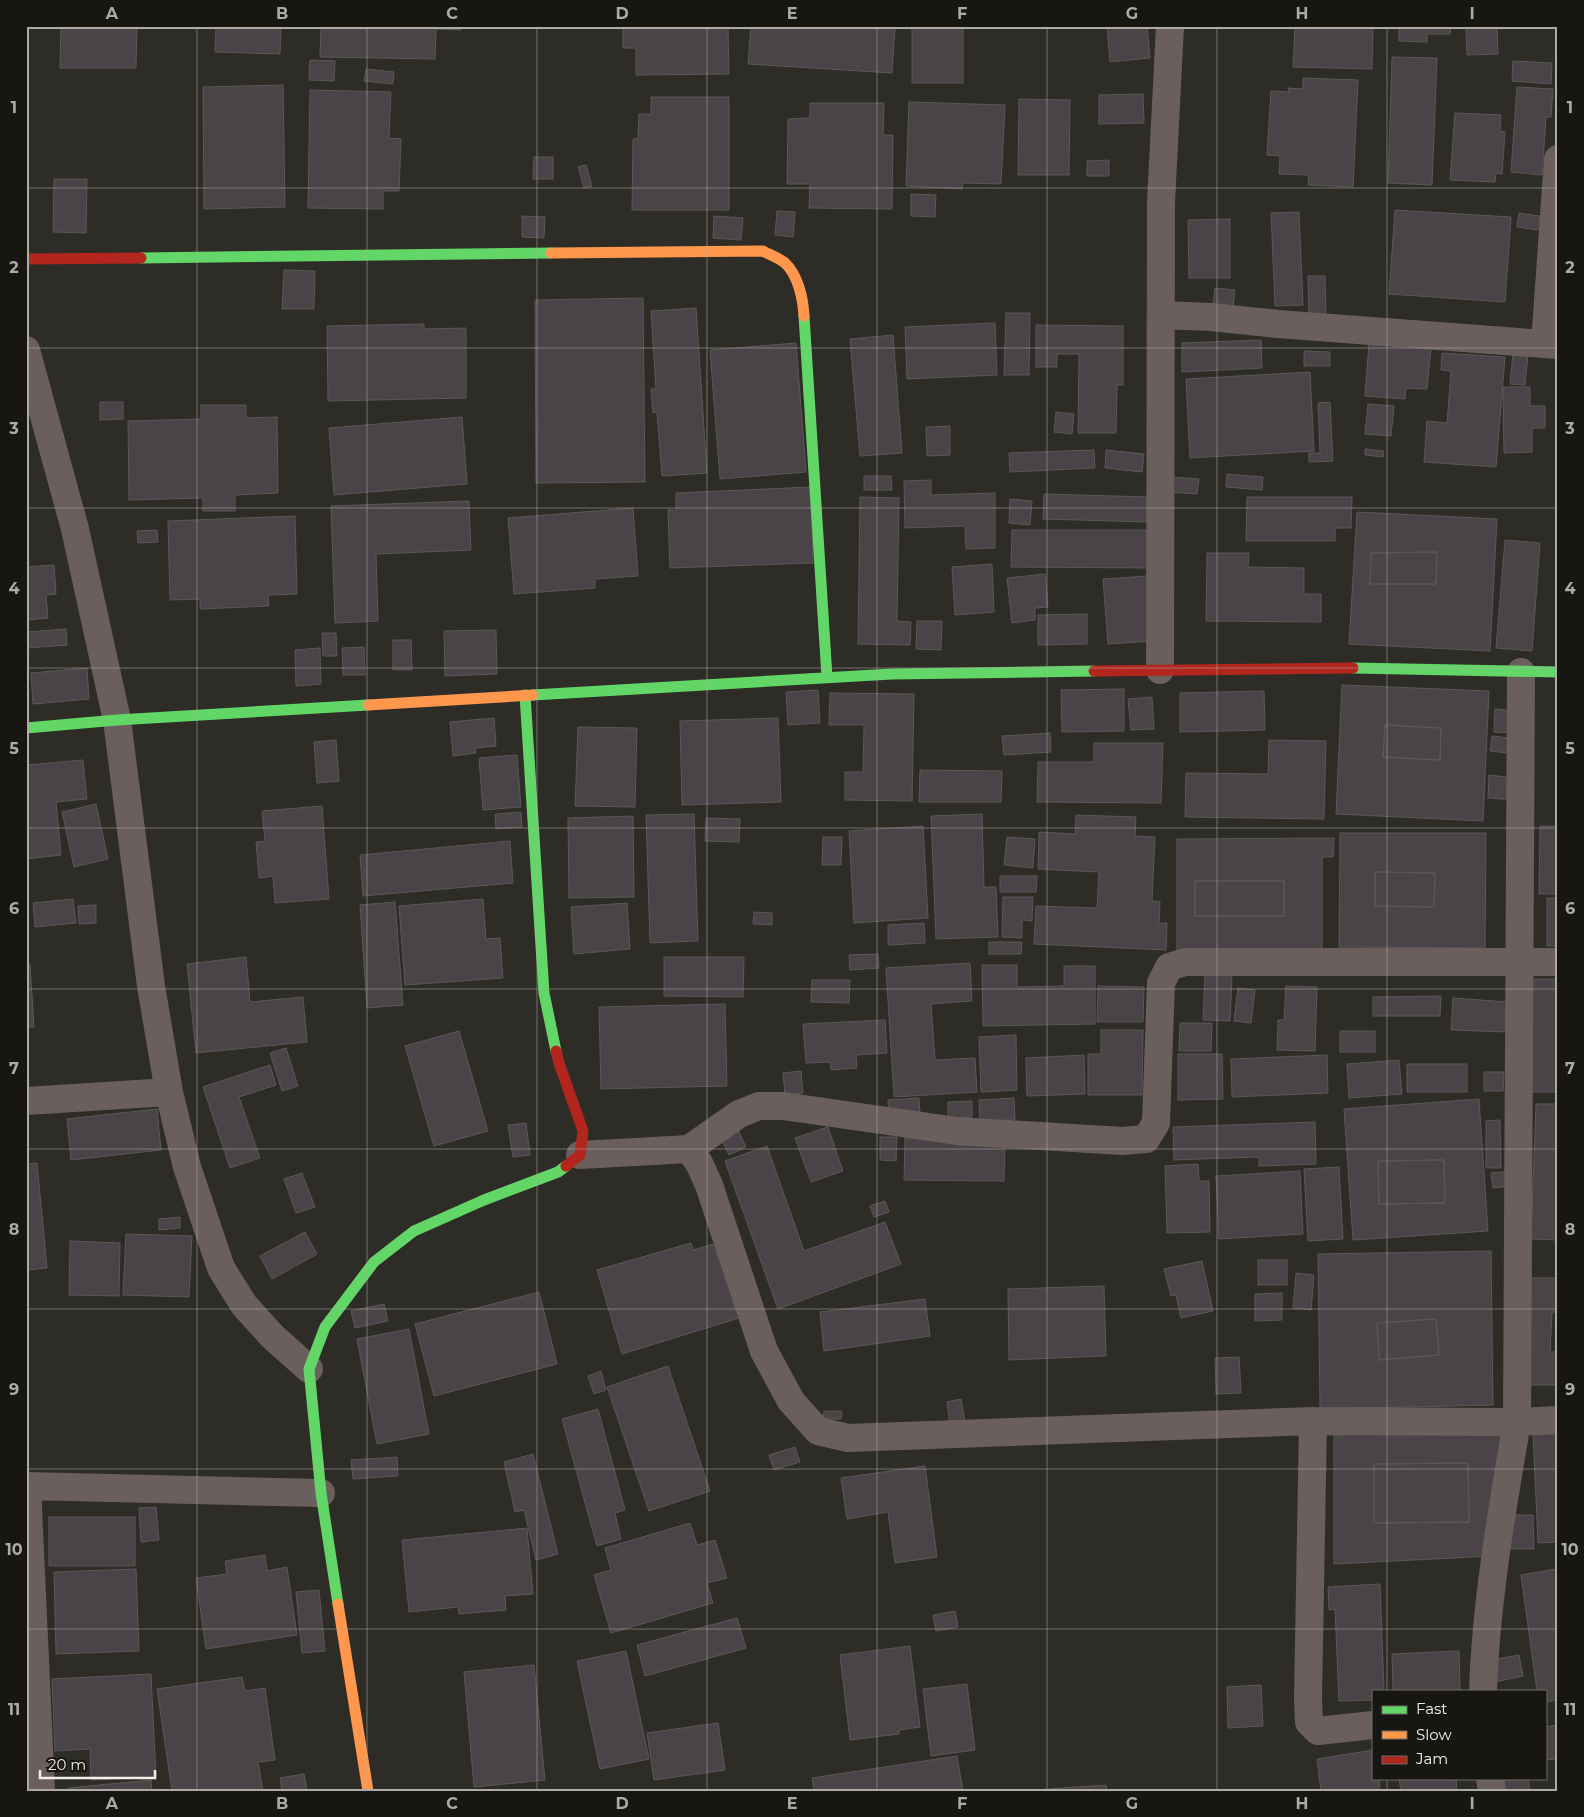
<svg xmlns="http://www.w3.org/2000/svg" width="1584" height="1817" font-family="Montserrat,sans-serif">
<style>
.building{fill:#4a4448;stroke:#5b5958;fill-rule:evenodd}
.lines{fill:none;stroke-linecap:round;stroke-linejoin:round}
.street{stroke:#6b5f5d;stroke-width:28}
.fast{stroke:#63d668;stroke-width:11}
.slow{stroke:#ff974d;stroke-width:11}
.jam{stroke:#b3261e;stroke-width:11}
.grid{fill:none;stroke:#adaba5;stroke-width:1;stroke-opacity:0.55}
.neatline{fill:none;stroke:#adaba5;stroke-width:2}
.grid-label{font-size:16px;text-anchor:middle;font-weight:bold;fill:#adaba5}
</style>
<rect width="100%" height="100%" fill="#2e2c26"/>
<path class="building" d="M61,26H137L136,68H60Z
M216,26H281L280,54L215,52Z
M321,26H461V30L436,29L435,59L320,57Z
M623,26H728L729,74L636,75V48H623Z
M751,26H895L892,73L748,64Z
M912,26H963V83H912Z
M1107,26H1147L1150,58L1110,62Z
M1295,26H1373L1372,69L1293,67Z
M1399,26H1451L1450,34H1427V42L1399,41Z
M1466,26H1497L1498,54L1467,55Z
M1392,57L1437,58L1432,185L1388,183Z
M310,60L335,61L334,81L309,80Z
M1513,61L1552,63L1551,84L1512,81Z
M366,69L394,72L393,84L364,81Z
M1303,78L1358,80L1353,187L1308,185L1309,175L1279,174L1280,156L1267,155L1271,91L1289,92L1288,88L1303,89Z
M283,85L285,207L204,209L203,87Z
M1517,87L1553,89L1551,117H1546L1542,175L1511,172Z
M310,90L391,92L389,138L401,139L399,191H383V209L308,208Z
M1143,94L1144,123L1099,124V95Z
M651,97H729V210H632L633,139L638,138L639,114H651Z
M1019,99L1070,100L1069,175H1018Z
M909,102L1005,105L1001,184L963,183L962,189L906,186Z
M810,103H884L883,135H893L892,209L809,208L810,184H787L788,119L810,118Z
M1455,113L1501,115L1500,131L1505,132L1502,174L1496,173L1495,182L1450,180Z
M534,157H553V179H533Z
M1109,160V176H1087V161Z
M586,165L592,186L584,188L578,167Z
M54,179H87L86,233L53,232Z
M911,194L936,195L935,217L911,216Z
M1395,210L1511,217L1505,302L1389,294Z
M777,211L795,212L793,237L775,235Z
M1299,212L1303,305L1275,306L1271,213Z
M1519,213L1540,216L1538,230L1517,227Z
M522,216L545,217L544,238L522,237Z
M714,216L743,218L741,240L713,238Z
M1230,219V278H1189L1188,220Z
M284,270L315,271L314,309H282Z
M1308,276H1325L1326,314H1309Z
M1215,288L1235,290L1233,307L1213,305Z
M643,298L645,482L536,483L535,300Z
M696,308L707,473L662,476L657,412L653,413L651,389H656L651,311Z
M1006,313H1030L1029,375H1004Z
M995,323L997,375L907,379L905,327Z
M424,324V329L466,328V398L328,401L327,326Z
M1036,325L1123,326V385H1117L1116,433H1078L1079,354H1057V367H1036Z
M893,335L902,453L860,456L850,339Z
M1261,340L1262,368L1182,372V343Z
M796,343L806,472L720,479L710,350Z
M1369,343L1431,348L1427,389L1406,388L1405,399L1365,396Z
M1304,351L1330,352V366H1304Z
M1442,353L1505,357L1496,467L1424,462L1427,421L1447,423L1451,371L1441,370Z
M1513,353L1528,354L1525,385L1510,384Z
M1310,372L1314,451L1190,458L1186,379Z
M1503,387H1530V406H1545V428H1532V452L1504,453Z
M100,402H123V419L100,420Z
M1330,402L1333,461L1309,462V453H1320L1318,403Z
M1368,404L1394,406L1391,436L1365,434Z
M201,405H246V418L277,417L278,493L235,495V511H203V498L129,500L128,421L201,419Z
M1056,412L1074,414L1072,434L1054,432Z
M462,417L467,484L334,495L329,428Z
M950,426V455L927,456L926,427Z
M1365,449L1384,451L1383,457L1365,455Z
M1094,450L1095,468L1010,472L1009,453Z
M1106,450L1144,454L1142,472L1105,468Z
M1227,474L1263,477L1262,490L1226,487Z
M864,476H891L892,490H864Z
M1169,477L1199,479L1197,494L1168,492Z
M931,480V495L995,493V548L966,549L965,526L905,528L904,481Z
M811,487L813,563L670,568L668,510H676V493Z
M1044,494L1150,497L1149,522L1043,519Z
M860,497L899,498L897,621L911,622L910,645L858,644Z
M1247,497H1352L1351,528H1335V541H1246Z
M1010,499L1032,501L1030,525L1009,523Z
M469,501L471,550L376,554L378,621L335,623L331,506Z
M633,508L638,576L595,579V588L514,594L508,518Z
M1357,512L1497,519L1490,651L1349,644ZM1437,552L1436,584H1370L1371,553Z
M295,516L297,594L268,595L269,606L200,609V599L170,600L168,521Z
M157,530L158,542L138,543L137,531Z
M1012,530H1150L1149,568L1011,567Z
M1505,540L1540,543L1532,651L1496,648Z
M1437,552L1436,584H1370L1371,553Z
M1207,553H1249L1248,567L1304,568V594H1321V622L1206,621Z
M992,564L994,612L955,615L952,567Z
M54,565L56,594L46,595L48,618L27,620L26,567Z
M1045,574L1048,607L1035,608V620L1012,623L1007,578Z
M1148,576L1153,641L1108,644L1103,579Z
M1087,614V644L1038,645V615Z
M917,621H942L941,650L916,649Z
M66,629L67,645L26,648V632Z
M496,630L497,674L445,676L444,631Z
M322,633H336L337,656H323Z
M393,640H411L412,670H393Z
M364,647L365,675H343L342,648Z
M320,648L321,684L296,686L295,650Z
M87,668L89,699L33,704L31,673Z
M1342,685L1489,691L1483,821L1336,814ZM1385,725L1441,728L1440,760L1383,757Z
M1124,689V731L1062,732L1061,690Z
M818,690L820,723L788,725L786,692Z
M1264,691L1265,730L1180,732V693Z
M830,693L914,694L912,801L845,800V772H863L864,725H829Z
M1152,697L1154,729L1131,730L1128,699Z
M1495,709L1515,711L1514,733L1494,732Z
M494,718L496,746L475,748L476,753L453,756L450,722Z
M778,718L781,802L682,805L680,721Z
M1385,725L1441,728L1440,760L1383,757Z
M578,727L637,728L635,807L575,806Z
M1050,733L1051,752L1004,755L1002,736Z
M1492,736L1517,739L1516,754L1490,751Z
M336,740L339,781L317,783L314,742Z
M1269,740L1326,741L1324,819L1185,817L1186,773L1268,774Z
M1094,743H1163L1161,803L1037,802L1038,762H1094Z
M517,755L521,807L483,810L479,758Z
M83,760L87,799L56,802L61,855L26,859V765Z
M920,770L1002,771L1001,802H919Z
M1489,775L1517,778L1515,800L1488,798Z
M96,804L108,859L74,867L62,812Z
M322,806L329,899L275,903L273,876L259,878L256,842L265,841L262,811Z
M521,812L522,827L496,829L495,814Z
M694,814L698,941L650,943L646,815Z
M982,814L984,887H996L998,937L936,939L931,816Z
M1076,815L1136,817L1135,836L1155,837L1152,901L1160,902L1159,923H1167L1166,950L1034,944L1036,906L1097,908L1099,872L1038,869L1039,832L1075,834Z
M633,816L634,897L569,898L568,818Z
M706,818L740,819L739,842L705,841Z
M923,826L928,918L854,923L849,831Z
M1540,826H1558V894H1539Z
M1340,833H1486L1485,948L1339,947ZM1375,872L1435,873L1434,907L1375,906Z
M823,837H842L841,865H822Z
M1007,837L1035,839L1033,868L1004,865Z
M1334,838L1333,857H1322V951H1177V839ZM1195,881H1284V916H1195Z
M510,841L513,883L363,896L360,855Z
M1375,872L1435,873L1434,907L1375,906Z
M1000,876H1037L1036,892H1000Z
M1195,881H1284V916H1195Z
M1003,897H1033L1032,921L1022,920V938L1002,937Z
M1547,898H1558V946H1547Z
M73,899L76,923L35,927L33,903Z
M483,899L486,939L500,938L503,978L405,985L399,906Z
M395,902L403,1005L367,1008L360,905Z
M627,903L630,949L574,954L571,907Z
M96,905V923L79,924L78,906Z
M754,912L772,913V925L753,924Z
M924,923L925,943L888,945V925Z
M989,942H1022L1021,954H989Z
M878,954L879,968L850,970L849,955Z
M246,957L250,1002L303,997L307,1042L196,1053L187,964Z
M664,957H744L743,997L664,996Z
M970,963L972,1001L931,1004L935,1060L975,1058L977,1092L894,1097L886,968Z
M26,964H30L34,1027H26Z
M982,965H1017V987L1064,986V966H1095V1024L983,1026Z
M1205,975L1232,976L1230,1021L1203,1020Z
M1531,979H1558V1092H1531Z
M812,980H850L849,1003L811,1002Z
M1098,986L1144,987L1143,1022H1097Z
M1286,986L1317,987L1315,1051L1277,1050L1278,1020H1284Z
M1238,988L1255,990L1251,1023L1234,1021Z
M1441,996L1440,1016H1373V997Z
M1453,998L1508,1002L1507,1032L1451,1030Z
M725,1004L727,1086L601,1089L599,1007Z
M885,1020L887,1053L856,1055L857,1068L831,1070L830,1062L806,1063L803,1024Z
M1180,1023H1212L1211,1051H1179Z
M1101,1030H1143L1142,1095H1088V1054H1101Z
M459,1031L488,1131L434,1146L405,1046Z
M1340,1031H1375V1052H1340Z
M1016,1035L1017,1090L981,1092L979,1037Z
M286,1048L298,1086L282,1091L270,1053Z
M1178,1054H1222L1223,1099L1178,1100Z
M1084,1055L1085,1094L1027,1096L1026,1058Z
M1327,1055L1328,1093L1232,1097L1231,1059Z
M1399,1060L1402,1094L1349,1098L1347,1064Z
M1407,1064H1467V1092H1407Z
M270,1065L276,1085L239,1097L260,1158L230,1168L203,1087Z
M801,1071L803,1093L785,1095L783,1073Z
M1484,1072H1504L1503,1091H1484Z
M919,1098L920,1115L889,1116L888,1100Z
M1014,1098L1015,1120L980,1121L979,1100Z
M1479,1099L1488,1231L1353,1240L1344,1109ZM1444,1160L1445,1203L1379,1204L1378,1161Z
M972,1101V1117L948,1119V1102Z
M1536,1104H1558V1240L1531,1239Z
M157,1109L161,1150L71,1160L67,1119Z
M1500,1120L1501,1168H1486V1121Z
M1315,1122L1316,1164L1259,1166V1157L1174,1160L1173,1127Z
M526,1123L530,1155L513,1157L508,1125Z
M828,1127L843,1171L811,1182L795,1138Z
M737,1128L746,1147L729,1155L720,1136Z
M880,1137H897L896,1161L880,1160Z
M905,1138L1005,1139L1004,1181L904,1180Z
M767,1146L804,1251L885,1222L901,1264L778,1309L725,1161Z
M1444,1160L1445,1203L1379,1204L1378,1161Z
M37,1163L47,1268L26,1270V1164Z
M1198,1164L1199,1181H1209L1210,1232L1167,1233L1165,1166Z
M1339,1167L1343,1239L1308,1241L1304,1169Z
M1300,1171L1303,1234L1219,1239L1216,1176Z
M1511,1171L1512,1186L1493,1188L1491,1173Z
M302,1173L315,1207L296,1213L284,1179Z
M885,1201L889,1212L874,1217L870,1206Z
M180,1217V1228L159,1230V1219Z
M305,1232L317,1254L272,1279L260,1256Z
M126,1234L192,1236L189,1297L123,1295Z
M70,1241L120,1243L119,1296L69,1295Z
M691,1243L693,1250L717,1243L739,1318L622,1354L597,1270Z
M1491,1251L1493,1405L1320,1409L1318,1254ZM1436,1319L1439,1355L1379,1360L1377,1323Z
M1258,1260H1287V1285H1258Z
M1202,1261L1213,1311L1181,1318L1176,1295L1171,1296L1164,1269Z
M1296,1273L1314,1275L1311,1310L1293,1308Z
M1521,1278H1558V1312H1552L1550,1352H1558V1385H1519Z
M1104,1286L1106,1356L1009,1360L1008,1289Z
M539,1292L557,1364L434,1396L415,1324Z
M1282,1293V1320L1255,1321V1294Z
M925,1299L930,1336L824,1351L820,1312Z
M384,1304L388,1321L355,1328L351,1311Z
M1436,1319L1439,1355L1379,1360L1377,1323Z
M409,1329L429,1434L377,1444L357,1339Z
M1239,1357L1241,1393L1216,1394L1215,1358Z
M668,1366L710,1491L649,1511L607,1387Z
M601,1371L606,1390L594,1394L588,1376Z
M961,1399L965,1422L950,1425L947,1402Z
M598,1409L625,1510L615,1513L621,1539L597,1546L562,1419Z
M824,1411H842L841,1419H823Z
M1506,1430L1493,1556L1334,1564V1435ZM1468,1463L1469,1522L1374,1523V1464Z
M1558,1432V1542L1538,1543L1533,1433Z
M795,1447L800,1462L774,1470L769,1455Z
M533,1454L558,1554L536,1560L524,1510L515,1512L504,1462Z
M397,1457L398,1476L353,1479L351,1460Z
M1468,1463L1469,1522L1374,1523V1464Z
M925,1466L937,1557L895,1563L888,1512L847,1519L841,1478Z
M156,1507L159,1540L141,1542L139,1508Z
M1508,1515H1533L1534,1549H1508Z
M49,1517H135V1566H49Z
M690,1523L697,1545L715,1540L727,1578L707,1583L713,1603L611,1633L594,1575L611,1570L605,1548Z
M527,1528L533,1594L505,1596L506,1610L459,1614L458,1607L409,1612L402,1540Z
M265,1555L267,1571L287,1567L297,1635L206,1649L196,1578L227,1574L225,1561Z
M136,1569L139,1651L56,1654L54,1572Z
M1556,1569L1558,1584V1700L1545,1702V1691H1537L1521,1575Z
M1380,1584L1384,1691H1373V1700L1339,1701L1335,1609L1329,1610L1328,1587Z
M319,1590L325,1651L302,1653L296,1592Z
M955,1611L958,1627L936,1631L933,1615Z
M737,1618L746,1648L645,1676L637,1645Z
M910,1646L920,1727L899,1730V1734L850,1740L840,1655Z
M626,1651L649,1759L600,1769L577,1661Z
M1459,1651L1460,1691H1393L1392,1654Z
M1519,1655L1523,1676L1495,1682L1491,1660Z
M534,1665L545,1780L474,1787L464,1672Z
M151,1674L156,1777L91,1780L90,1749L55,1751L52,1679Z
M242,1677L245,1691L265,1688L275,1760L258,1762L263,1791H172L157,1689Z
M967,1684L975,1750L931,1756L923,1689Z
M1261,1685L1263,1726L1228,1728L1227,1687Z
M718,1723L725,1770L654,1780L647,1733Z
M1558,1725V1759L1545,1760V1727Z
M1373,1750V1778H1379L1380,1791H1321L1317,1759Z
M957,1756L963,1791H814L812,1778Z
M304,1774L307,1791H282L280,1778Z
M1399,1778H1456L1457,1791H1401Z
M1499,1778H1528L1530,1791H1501Z
M151,1780L152,1791H69L68,1788Z
M1106,1785L1107,1791H1034V1790Z"/>
<g class="lines">
<path class="street" d="M1161,315L1211,317L1278,324L1558,345
M1545,344L1558,159
M26,350L75,529L117,720L151,986L169,1092L187,1167L221,1268L244,1305L272,1336L309,1369
M1160,670L1161,202L1170,26
M26,1101L169,1092
M689,1149L699,1163L709,1185L764,1351L791,1401L818,1431L848,1438L1313,1421L1517,1422L1558,1420
M580,1155L689,1149L739,1114L759,1106H783L957,1131L1122,1141L1146,1139L1156,1123L1161,983L1169,967L1185,962H1558
M1313,1421L1308,1699L1309,1722L1318,1731L1373,1725
M26,1486L321,1493
M27,1486L41,1791
M1483,1691C1486,1601 1502,1510 1517,1422L1521,672
M1490,1778L1492,1791"/>
<path class="fast" d="M141,258L551,253
M804,316L827,677
M1353,668L1558,672
M525,695L544,993L556,1051
M533,695L892,674L1094,671
M26,728L117,720L368,705
M338,1604L321,1493L309,1369L325,1327L374,1262L414,1231L484,1200L558,1172L566,1166"/>
<path class="slow" d="M551,253L763,251C770,255 779,258 785,263C798,275 803,298 804,316
M368,705L533,695
M338,1604L368,1791"/>
<path class="jam" d="M26,259L141,258
M1094,671L1353,668
M556,1051L559,1063L583,1131L580,1155L566,1166"/>
</g>
<path class="grid" d="M197,26V1791M367,26V1791M537,26V1791M707,26V1791M877,26V1791M1047,26V1791M1217,26V1791M1387,26V1691M26,188H1558M26,348H1558M26,508H1558M26,668H1558M26,828H1558M26,989H1558M26,1149H1558M26,1309H1558M26,1469H1558M26,1629H1558M1387,1778V1791"/>
<rect width="1584" height="1817" fill="none" stroke="#171611" stroke-width="55"/>
<rect x="1372" y="1690" width="175" height="90" fill="#171611" stroke="#6f6d67"/>
<rect x="1382" y="1706" width="25" height="8" fill="#63d668" stroke="#6f6d67"/>
<text x="1416" y="1714" font-size="15" fill="#f2f0e9">Fast</text>
<rect x="1382" y="1731" width="25" height="8" fill="#ff974d" stroke="#6f6d67"/>
<text x="1416" y="1740" font-size="15" fill="#f2f0e9">Slow</text>
<rect x="1382" y="1756" width="25" height="8" fill="#b3261e" stroke="#6f6d67"/>
<text x="1416" y="1764" font-size="15" fill="#f2f0e9">Jam</text>
<path d="M40 1770v8h115v-8" fill="none" stroke="#f2f0e9" stroke-width="2.5"/>
<text x="48" y="1770" font-size="15" fill="#f2f0e9" stroke="#171611" stroke-width="4" paint-order="stroke">20 m</text>
<rect x="28" y="28" width="1528" height="1762" class="neatline"/>
<g class="grid-label">
<text x="112" y="19">A</text>
<text x="282" y="19">B</text>
<text x="452" y="19">C</text>
<text x="622" y="19">D</text>
<text x="792" y="19">E</text>
<text x="962" y="19">F</text>
<text x="1132" y="19">G</text>
<text x="1302" y="19">H</text>
<text x="1472" y="19">I</text>
<text x="14" y="113">1</text>
<text x="1570" y="113">1</text>
<text x="14" y="273">2</text>
<text x="1570" y="273">2</text>
<text x="14" y="434">3</text>
<text x="1570" y="434">3</text>
<text x="14" y="594">4</text>
<text x="1570" y="594">4</text>
<text x="14" y="754">5</text>
<text x="1570" y="754">5</text>
<text x="14" y="914">6</text>
<text x="1570" y="914">6</text>
<text x="14" y="1074">7</text>
<text x="1570" y="1074">7</text>
<text x="14" y="1235">8</text>
<text x="1570" y="1235">8</text>
<text x="14" y="1395">9</text>
<text x="1570" y="1395">9</text>
<text x="14" y="1555">10</text>
<text x="1570" y="1555">10</text>
<text x="14" y="1715">11</text>
<text x="1570" y="1715">11</text>
<text x="112" y="1809">A</text>
<text x="282" y="1809">B</text>
<text x="452" y="1809">C</text>
<text x="622" y="1809">D</text>
<text x="792" y="1809">E</text>
<text x="962" y="1809">F</text>
<text x="1132" y="1809">G</text>
<text x="1302" y="1809">H</text>
<text x="1472" y="1809">I</text>
</g>
</svg>
